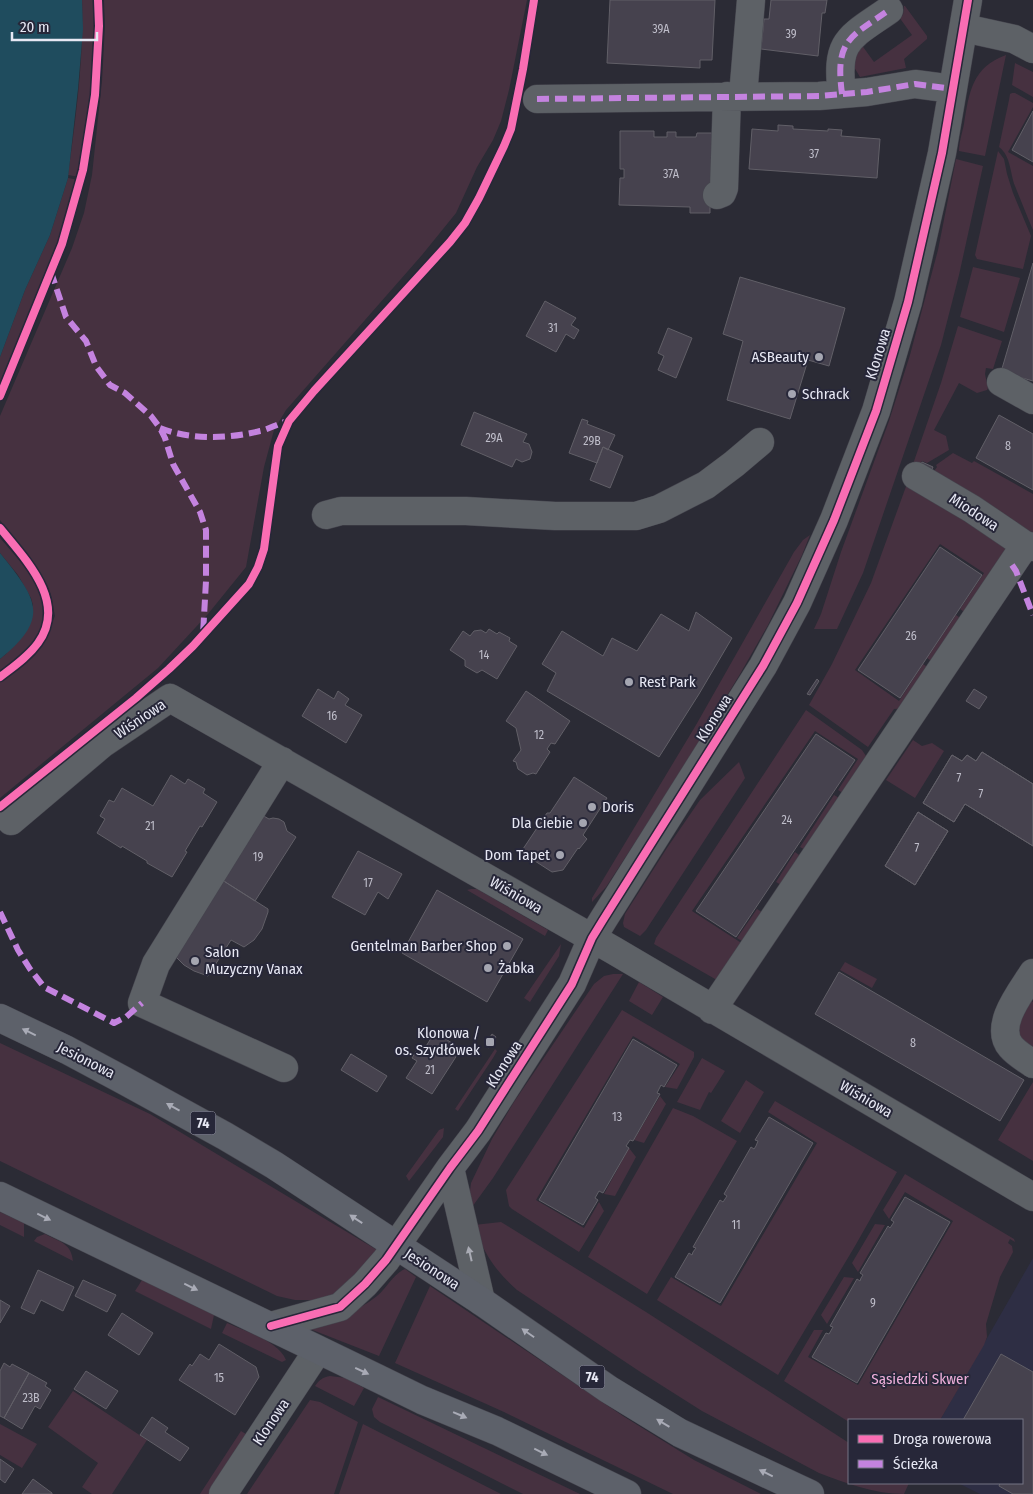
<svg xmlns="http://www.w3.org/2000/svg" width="1033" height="1494" font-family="'Fira Sans Condensed',sans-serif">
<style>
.built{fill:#2e2e44}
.green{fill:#463140}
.water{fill:#1f4c5e}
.building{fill:#46424e;stroke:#615f67}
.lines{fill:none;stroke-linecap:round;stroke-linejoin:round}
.minor-casing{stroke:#46464f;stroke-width:29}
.major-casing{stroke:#46464f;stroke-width:29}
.minor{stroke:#5d6166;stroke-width:28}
.major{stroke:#5d616a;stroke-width:28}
.quiet{stroke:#c483df;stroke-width:6;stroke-dasharray:12 6;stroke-linecap:butt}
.cycleway-casing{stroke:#272739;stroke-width:11}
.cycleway{stroke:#f96db3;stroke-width:8}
.oneway{fill:#a9abb6}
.oneway2{fill:#a9abb4}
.poi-dot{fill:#a5a6b1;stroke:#272739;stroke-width:2}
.labels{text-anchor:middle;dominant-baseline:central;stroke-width:4;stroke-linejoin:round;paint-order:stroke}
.number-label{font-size:12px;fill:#bfbeca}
.shield{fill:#272739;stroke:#adaebc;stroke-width:1}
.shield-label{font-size:14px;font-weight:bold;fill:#e7e8f4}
.street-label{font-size:15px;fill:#e7e8f4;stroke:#272739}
.poi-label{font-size:15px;fill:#e7e8f4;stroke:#272739;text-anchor:end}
.park-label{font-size:15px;fill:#eeafda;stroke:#272739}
</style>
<rect width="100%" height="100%" fill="#2b2b35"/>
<path class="built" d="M1033,1258V1494H980L958,1483H1022V1420H940Z"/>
<path class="green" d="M82,0H93C97,58 89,119 80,177L68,175C76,117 84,58 82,0Z
M104,0H527L509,90L501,121L493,140L477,167L456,213L422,255L286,410L274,430L264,467L246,567L208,614L158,668L0,798V682L35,653L44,642L55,616L51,595L48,587L36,568L0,520V416L72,248L84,213L92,175L102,81L105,26Z
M904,6H905L927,36V39L904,59L906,68L860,77L854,67V51L861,44L874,62L912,35L899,17L903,15Z
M1006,55L985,156L959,151C959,143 962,133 964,124C969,93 972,67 1006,55Z
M1015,63L1033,72V97L1012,85Z
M1012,93H1015L1033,103V107L1008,152L1033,166V230C1027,216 1021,201 1015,186C1010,173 1011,156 999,147L1009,100L1010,94Z
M998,151L1004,159L1007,174L1013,193L1031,236L1023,269L977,259L975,255Z
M956,159L983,166L959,275L941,345L863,573L837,629H814L821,614L841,552L889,421L910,355L938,250Z
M68,178L79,180C68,217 56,254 41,290C27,321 13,351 0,382V357L25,290L50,235Z
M973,267L1020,278L1004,332L960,317Z
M958,326L1002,341L993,369L986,368L985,374L988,388L987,390L977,393L959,383L934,430L946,436L949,450L927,463L922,461L916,471L912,467L941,383Z
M953,453L972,463L974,461L1033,494V537L929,478L937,467L936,465Z
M908,481L1004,543L1007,552L969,615L960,609L984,573L940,544L855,670L899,701L923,664L932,670L907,708L894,709L868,747L809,705L832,664L871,583Z
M810,535L802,555L768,625L740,674L677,778L606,887L592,902V898L696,725L794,552L803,540Z
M0,538C22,563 64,607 34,641C25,652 12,662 0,671V659L6,654L33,605L31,598L18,575L0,553Z
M956,615L965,621L936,664L927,658Z
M806,710L862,750L868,759L846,795L838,790L858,759L815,731L692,911L746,946L722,983L654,944L656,938Z
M913,740L922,746L932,743L944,751L915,798L886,780Z
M739,762L745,778L646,930L640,936L624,927L623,923L625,914L667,848L700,800Z
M834,795L841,799L807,851L800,847Z
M795,852L802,857L783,886L776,882Z
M471,889H477L548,930L545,936L467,890Z
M757,909L765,914L745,943L737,938Z
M561,944L559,956L530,1002L524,998Z
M845,962L877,979L872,988L840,970Z
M613,974H623L493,1178L472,1207L469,1199L471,1183L492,1139L514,1102L594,984L604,976Z
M639,982L663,997L652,1015L629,1001Z
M1026,997L1033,1002V1055L1020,1041L1018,1011Z
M622,1010L694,1052V1057L677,1089L665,1087L680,1064L633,1036L536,1200L584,1228L599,1202L604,1211L579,1252L512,1209L509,1206L506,1190Z
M0,1043L150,1114L377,1250L380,1255L334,1295L317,1300H295L277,1296L0,1161Z
M495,1049L497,1051L493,1058L458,1111L455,1109Z
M702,1058L725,1071L711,1093L709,1092L700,1110L677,1102Z
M746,1080L764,1092L740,1133L721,1121Z
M1033,1082V1161L998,1140Z
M660,1096L666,1104L644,1143L634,1140Z
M775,1101L897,1172L855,1246L778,1375L657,1300L671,1277L721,1306L817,1143L768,1112Z
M673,1108L693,1116L737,1141L647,1294L588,1257Z
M444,1128L443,1137L409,1181L406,1176L439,1130Z
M629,1148L636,1157L615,1196L604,1194Z
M905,1174L1014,1239L1015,1242L1010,1239L1008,1243L1012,1246L1013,1252L1000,1277L986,1324L987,1337L984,1345L940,1420H849V1422L784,1381L814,1330H823L808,1357L858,1385L953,1221L905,1192L889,1219L883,1210Z
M0,1212L24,1223V1237L0,1225Z
M501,1222L646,1312L849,1443V1483H909L904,1494C875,1494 845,1483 819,1473L702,1411L642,1373L517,1290C494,1269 484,1254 474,1225Z
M875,1224L885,1225L858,1272L852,1263Z
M45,1234C60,1242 71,1243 73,1261L34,1241L37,1237Z
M405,1269L416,1277L379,1356L310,1329C333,1320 357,1312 377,1296C387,1288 393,1274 405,1269Z
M844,1277L854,1278L827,1324L821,1315Z
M142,1280L214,1315L211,1329L135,1291Z
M430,1286L623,1416L694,1460L761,1494H673L504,1412L395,1363Z
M227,1323C245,1331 278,1341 286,1360L282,1362L222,1333Z
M330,1376L346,1378L364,1388L354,1406L315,1386C319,1380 323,1377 330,1376Z
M73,1391L147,1440L112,1494H92L82,1487L98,1463L48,1427Z
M378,1397L580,1494H523L380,1422L374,1417L372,1409Z
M310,1400L320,1402L358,1422L334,1494H247Z
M0,1424L37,1444L22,1468L0,1455Z
M363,1424L501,1494H339Z
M241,1431L249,1436L211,1494H200Z"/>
<path class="water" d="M0,0H82L83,29L78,89L68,178L50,235L25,290L0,357Z
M0,553C36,598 52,617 0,659Z"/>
<path class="building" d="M610,0H715L712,60H700V68L607,63Z
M771,0H827L825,13H822L818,56L761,49L764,19H769Z
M1033,111V162L1012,150Z
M778,125L793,126V129L828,131V129L842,130L841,136L880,139L877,178L749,169L752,129L778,131Z
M620,131H654V137H667V132H676V137H696L697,133H712L717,208L710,207V213H690V207L619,205L620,178H624V169H620Z
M1033,263V381L1001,372Z
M740,277L845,308L829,366L808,360L790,419L727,400L743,341L723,334Z
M545,301L576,318L571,325L579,330L574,339L566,334L556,352L526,336Z
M668,328L692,338L676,378L658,370L664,356L658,353Z
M474,412L527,434L523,442L529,444L532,452L530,459L522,462L516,459L512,467L461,445Z
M999,415L1033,434V490L976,458Z
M582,419L588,421L587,424L615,435L608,450L603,447L597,463L569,453Z
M603,447L623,456L610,488L590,480Z
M922,462L933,467L929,476L917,471Z
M940,547L982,575L900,698L858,670Z
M696,612L732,638L699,694L659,757L547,691L556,673L542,664L562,631L603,656L612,638L637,651L661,614L689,631Z
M489,629L497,634L499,632L510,638L509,641L517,646L497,679L482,670L477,673L465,666V660L450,650L463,631L470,636L474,631L481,630L486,633Z
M817,679L819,681L810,695L807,694Z
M318,689L334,699L338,691L349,699L345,705L362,715L346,743L302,716Z
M974,689L987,697L979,709L966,701Z
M526,691L570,721L555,744L551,743L547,749L550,752L536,774L533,773L527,775L518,769L516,762L513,761L521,750L516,728L506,721Z
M816,734L855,760L736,937L696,911Z
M982,752L1033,784V846L965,804L954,822L923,803L952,755L962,761L967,755L976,761Z
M982,752L1033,784V846L965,804L954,822L923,803L952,755L962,761L967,755L976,761Z
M171,775L185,784L188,779L205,789L203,793L217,802L202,827L200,826L185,851L187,852L172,877L147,863V861L122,846L121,848L97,833L105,819L100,816L109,800L114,802L122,788L153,806Z
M574,777L607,798L583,835L587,839L579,849L578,848L563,870L552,872L521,852L547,813H550Z
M918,812L948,831L915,885L885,866Z
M918,812L948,831L915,885L885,866Z
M260,814L269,819L273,818L279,819L284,822L287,831L296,837L255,901L219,878Z
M358,851L402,874L388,899L378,892L365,915L332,897Z
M219,878L268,909V912L262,929L254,940L244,947L231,940L208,976L194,971L184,965L172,953Z
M437,890L523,939L487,1002L402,953Z
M839,972L1024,1080L1000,1121L815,1014Z
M435,1032L461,1049L432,1094L406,1078L417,1061L412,1058L418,1048L423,1051Z
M492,1034L496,1037L489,1048L485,1045Z
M633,1039L677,1065L664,1087L661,1085L657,1093L660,1094L633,1141L630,1140L626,1146L629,1148L603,1193L599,1191L595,1198L598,1200L583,1225L539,1200Z
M351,1054L387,1076L377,1092L341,1070Z
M769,1117L813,1143L720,1303L675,1277L689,1253L692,1255L693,1252L696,1248L693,1247L720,1200L723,1202L727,1196L724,1194L751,1147L754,1149L756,1146L758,1141L755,1140Z
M905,1197L950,1222L857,1383L812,1357L826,1333L829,1334L833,1327L830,1326L857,1279L860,1281L861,1278L863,1275L860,1273L888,1226L890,1228L894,1222L891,1220Z
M38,1270L74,1287L63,1311L41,1300L34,1314L21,1308Z
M83,1280L116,1295L107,1312L75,1296Z
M0,1300L10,1306L0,1323Z
M122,1313L153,1333L139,1355L108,1335Z
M219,1344L256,1367L259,1377L235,1415L179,1380L190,1364L192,1366L200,1354L209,1360Z
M1001,1354L1033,1372V1494H1013L999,1486L1000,1483H1022V1420H963Z
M4,1363L10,1367L12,1364L29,1373L4,1418L0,1416V1371Z
M86,1371L118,1391L106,1409L74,1389Z
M29,1373L47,1383L45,1386L51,1390L40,1409L35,1406L22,1429L4,1418Z
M152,1417L168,1428L165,1432L189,1448L180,1461L140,1435Z
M0,1459L14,1469L5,1483L0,1479Z
M33,1479L52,1493V1494H22Z"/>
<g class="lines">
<g class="minor-casing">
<path id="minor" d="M964,28L1014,39L1033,49
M842,94C835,40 849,38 889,10
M743,96L751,0
M537,99L819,96L867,92L915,84L953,89
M717,195L722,193L724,188L727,96
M1001,382L1033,400
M916,476L972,509L1025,545L1033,547
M326,515L341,511H466L555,516H636L659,509L706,485L734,464L760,442
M282,761L156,964L142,1003L284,1068
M11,821L102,744L170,698L613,950L1033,1197
M1033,973C1021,992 993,1026 1011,1047C1017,1054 1026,1059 1033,1064
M712,1010L1025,545
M450,1168L481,1301
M271,1326L340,1307L365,1284L386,1260L450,1168L478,1131L572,984L592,938L603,920L763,666L797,603L834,520L876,411L908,302L942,153L968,0
M223,1494L318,1350"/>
</g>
<g class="major-casing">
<path id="major" d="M0,1018L67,1050L123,1080L225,1136L274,1165L481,1301L608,1389L680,1433L810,1494
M0,1196L377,1378L422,1400L497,1431L627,1494"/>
</g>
<use href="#minor" class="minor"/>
<use href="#major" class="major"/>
<path class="quiet" d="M842,94C835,40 849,38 889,10
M537,99L819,96L867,92L915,84L953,89
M51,272L66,317L86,341L96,366L110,385L125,393L151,416L160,428L165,438L173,464L200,512L206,530V581L203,634
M160,428C191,440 228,439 260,431C270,429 278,423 289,421
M1012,565L1016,571L1033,615
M0,912L18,950L30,969L44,987L114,1023L126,1017L142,1003"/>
<g class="cycleway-casing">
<path id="cycleway" d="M0,396L62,244L83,170L95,95L99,26L98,0
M0,528C25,559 68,602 38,643C28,657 13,667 0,677
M0,807L136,698L169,669L193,646L249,584L258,567L264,549L278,446L289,421L314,391L450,242L465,223L479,198L504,146L511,129L523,69L534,0
M271,1326L340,1307L365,1284L386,1260L450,1168L478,1131L572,984L592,938L603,920L763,666L797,603L834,520L876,411L908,302L942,153L968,0"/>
</g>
<use href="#cycleway" class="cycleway"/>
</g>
<defs><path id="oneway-solid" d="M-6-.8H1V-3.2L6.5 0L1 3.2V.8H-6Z" transform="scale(1.25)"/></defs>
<g class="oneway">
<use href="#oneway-solid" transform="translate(29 1032) rotate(-154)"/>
<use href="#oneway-solid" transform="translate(173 1107) rotate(-151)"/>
<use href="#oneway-solid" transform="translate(44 1217) rotate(26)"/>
<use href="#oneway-solid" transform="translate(356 1219) rotate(-147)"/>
<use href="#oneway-solid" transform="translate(191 1287) rotate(26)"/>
<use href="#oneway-solid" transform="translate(528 1333) rotate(-145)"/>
<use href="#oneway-solid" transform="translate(362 1371) rotate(25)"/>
<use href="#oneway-solid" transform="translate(460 1415) rotate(23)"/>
<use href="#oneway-solid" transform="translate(663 1423) rotate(-149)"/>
<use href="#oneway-solid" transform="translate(541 1452) rotate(26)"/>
<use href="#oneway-solid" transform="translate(766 1473) rotate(-154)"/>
</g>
<use class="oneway2" href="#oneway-solid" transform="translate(470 1254) rotate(-103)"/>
<g class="poi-dot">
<circle cx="819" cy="357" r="5"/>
<circle cx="792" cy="394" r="5"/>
<circle cx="629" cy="682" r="5"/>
<circle cx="592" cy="807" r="5"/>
<circle cx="583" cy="823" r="5"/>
<circle cx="560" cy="855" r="5"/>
<circle cx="507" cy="946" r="5"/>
<circle cx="195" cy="961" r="5"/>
<circle cx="488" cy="968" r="5"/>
<rect x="485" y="1037" width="10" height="10" rx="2.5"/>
</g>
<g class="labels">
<g class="number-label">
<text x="661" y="29">39A</text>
<text x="791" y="34">39</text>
<text x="814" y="154">37</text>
<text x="671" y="174">37A</text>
<text x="553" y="328">31</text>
<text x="494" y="438">29A</text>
<text x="592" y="441">29B</text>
<text x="1008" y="446">8</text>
<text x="911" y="636">26</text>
<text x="484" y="655">14</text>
<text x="332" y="716">16</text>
<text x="539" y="735">12</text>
<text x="959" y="778">7</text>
<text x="981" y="794">7</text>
<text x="787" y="820">24</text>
<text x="150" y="826">21</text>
<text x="917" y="848">7</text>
<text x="258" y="857">19</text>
<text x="368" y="883">17</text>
<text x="913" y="1043">8</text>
<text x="430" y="1070">21</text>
<text x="617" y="1117">13</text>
<text x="736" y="1225">11</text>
<text x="873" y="1303">9</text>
<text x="219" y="1378">15</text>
<text x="31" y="1398">23B</text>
</g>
<g class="shield">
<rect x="190.5" y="1111.5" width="25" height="23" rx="4"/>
<rect x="579.5" y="1365.5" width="25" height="23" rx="4"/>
</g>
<g class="shield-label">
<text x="203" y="1123">74</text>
<text x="592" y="1377">74</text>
</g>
<g class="street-label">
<text transform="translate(878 354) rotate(-73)">Klonowa</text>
<text transform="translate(974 512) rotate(33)">Miodowa</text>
<text transform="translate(714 718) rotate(-58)">Klonowa</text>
<text transform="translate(140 719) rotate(-34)">Wiśniowa</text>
<text transform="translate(516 895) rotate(30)">Wiśniowa</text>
<text transform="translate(86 1060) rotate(27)">Jesionowa</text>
<text transform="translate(504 1064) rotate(-57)">Klonowa</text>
<text transform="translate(866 1099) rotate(30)">Wiśniowa</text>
<text transform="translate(432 1269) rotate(33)">Jesionowa</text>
<text transform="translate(271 1422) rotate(-56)">Klonowa</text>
</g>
<g class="poi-label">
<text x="809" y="357">ASBeauty</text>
<text x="802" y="394" text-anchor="start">Schrack</text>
<text x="639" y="682" text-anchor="start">Rest Park</text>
<text x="602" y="807" text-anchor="start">Doris</text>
<text x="573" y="823">Dla Ciebie</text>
<text x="550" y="855">Dom Tapet</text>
<text x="497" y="946">Gentelman Barber Shop</text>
<text x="205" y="952" text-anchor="start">Salon<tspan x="205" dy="17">Muzyczny Vanax</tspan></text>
<text x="498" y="968" text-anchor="start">Żabka</text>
<text x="480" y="1033">Klonowa /<tspan x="480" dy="17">os. Szydłówek</tspan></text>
</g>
<g class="park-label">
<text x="920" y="1379">Sąsiedzki Skwer</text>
</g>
</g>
<rect x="848" y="1419" width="175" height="65" fill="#272739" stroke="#747484"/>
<rect x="858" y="1435" width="25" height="8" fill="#f96db3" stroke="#747484"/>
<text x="893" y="1444" font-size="15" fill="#e7e8f4">Droga rowerowa</text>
<rect x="858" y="1460" width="25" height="8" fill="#c483df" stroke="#747484"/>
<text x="893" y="1469" font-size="15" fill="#e7e8f4">Ścieżka</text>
<path d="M12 32v8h85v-8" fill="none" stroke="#e7e8f4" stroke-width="2.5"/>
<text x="20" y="32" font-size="15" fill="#e7e8f4" stroke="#272739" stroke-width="4" paint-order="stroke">20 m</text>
</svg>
